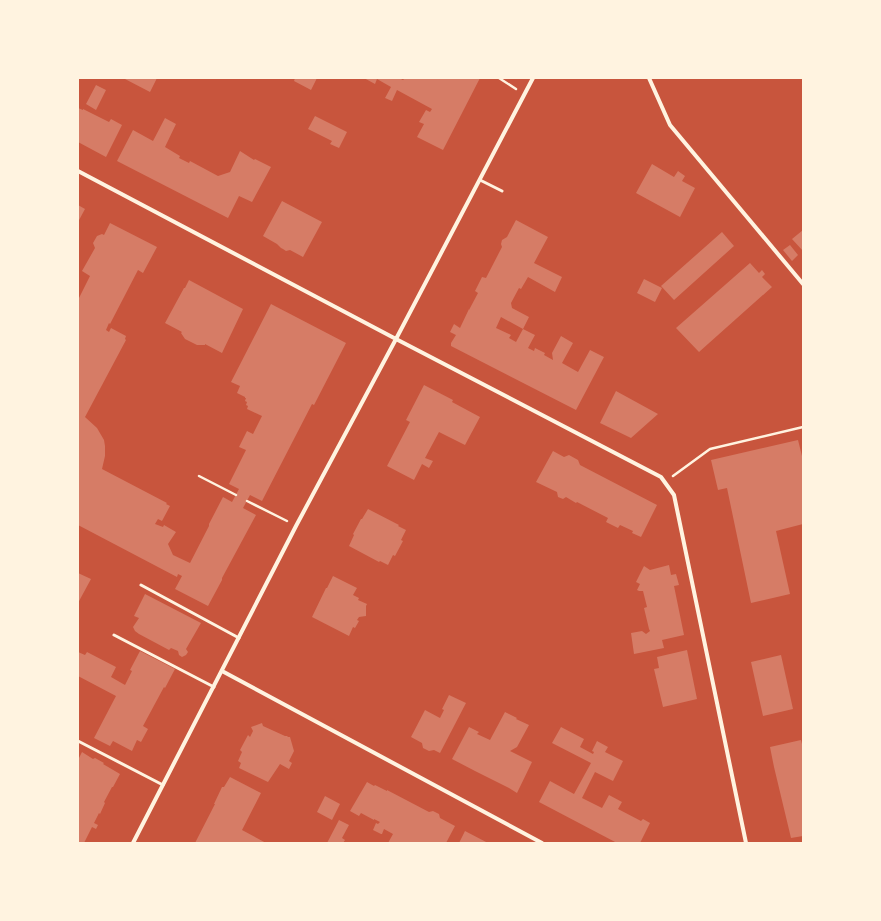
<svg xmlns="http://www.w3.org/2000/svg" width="881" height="921" font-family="'Times New Roman',serif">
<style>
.building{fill:#d67c66}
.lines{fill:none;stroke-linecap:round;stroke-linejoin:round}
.path{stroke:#fff3e0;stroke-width:2.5}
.service{stroke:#fff3e0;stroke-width:3}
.minor{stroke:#fff3e0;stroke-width:4}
</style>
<rect width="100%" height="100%" fill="#c8553d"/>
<path class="building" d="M125,78H157L150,92L125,79Z
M295,78H317L311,90L294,81Z
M364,78H399L403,80L405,78H439V79L440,78H480L443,150L417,137L424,124L419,122L426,110L430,112L432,109L397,90L392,101L385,98L391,87L377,79L375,84Z
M96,85L106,90L96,110L86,104Z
M78,108L83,110V109L109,122L111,119L122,125L106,157L78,142Z
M315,116L347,132L339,148L330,144L332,141L308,129Z
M165,118L176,124L165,147L180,156L179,158L189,163L190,161L218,176L230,172L240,151L254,160L255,159L271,167L252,202L239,196L228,218L117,161L133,130L153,141Z
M652,164L674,177L678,171L685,176L682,181L695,188L680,217L636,193Z
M282,201L322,222L303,257L290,250L286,251L283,249L281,248L277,244L263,236Z
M78,205L85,209L78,222Z
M516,220L548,237L534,263L562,277L555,292L528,277L521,289L519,288L511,303L512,308L529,317L523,329L501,317L496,328L511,335L509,338L516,342L523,329L535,335L528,348L534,351L535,348L545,353L544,355L553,360L552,353L561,336L573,343L562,363L578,372L590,350L604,357L576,410L451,346V343L456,335L450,332L454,324L460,328L469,309V310L478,293L475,291L482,277L486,278L502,247L501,244L502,240L507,237Z
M110,223L157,247L143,273L138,270L110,324L109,323L106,330L109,332L111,328L126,336L125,339L126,340L85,417L97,428L104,440L105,446V456L102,469L167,503L166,504L170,506L162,521L158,519L155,524L163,527L164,525L176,532L168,544L173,555L190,563L209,526V524L223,497L232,502L239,489L229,484L246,450L239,447L247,431L253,434L262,416L247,409L248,406L246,405L247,402L245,401L246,398H245V397L237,393L240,386L231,382L271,304L346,343L314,405L312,404L262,501L250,495L243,508L256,515L222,578V580L208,606L175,589L182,576L178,574L177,577L78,525V300L90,276L82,271L95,248L93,243L97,236L102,234L104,235Z
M803,230V251L792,239Z
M722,232L734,246L674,300L661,286Z
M790,245L798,255L792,261L783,250Z
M750,263L759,273L762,270L765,274L762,277L772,287L699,352L676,328Z
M644,279L662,288L655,302L637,293Z
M189,280L243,309L222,353L205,344V345H197L185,339L181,333L182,332L165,323L184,288H185Z
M424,385L453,400L452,402L480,417L465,445L439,432L425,458L433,461L429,468L422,464L414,480L387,466L410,422L406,420Z
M616,391L658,414L631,438L600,423Z
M798,440L803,460V524L776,531L790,594L751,603L727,488L718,490L711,460Z
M553,451L564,457L569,455L578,460L580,465L657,505L641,537L632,533L633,531L620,525L618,528L606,522L608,518L577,502L576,503L566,497L563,499L558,497L557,492L536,482Z
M368,509L399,525L398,526L406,530L401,540L403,541L395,556L393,555L388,565L380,561L379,562L349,546L354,535L353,534L361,519H362Z
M669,565L671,575L676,574L679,585L674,586L684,635L662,640L664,648L634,654L631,633L642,631L646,634L650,631L649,629L644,608L647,607L643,591H639L637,590L640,584L636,582L644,566L650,570Z
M78,573L91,579L78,603Z
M333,576L357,588L353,595L359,598L358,600L367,604L366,606V616L359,617L357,620L359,621L355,628L353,627L349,636L312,617L326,588H327Z
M145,594L201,623L186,649L188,652L186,655L182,657L179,655L178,651L171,648L169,650L139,634L135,631L133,627L139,618L134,616Z
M687,650L697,699L663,707L654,669L659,668L657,657Z
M140,651L175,669L165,688L164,687L143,726L148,729L141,742L137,740L132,751L113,741L110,746L94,738L116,696L78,676V652L85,655L87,652L116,667L111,677L125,685L132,671L130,670Z
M781,655L793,709L763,716L751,662Z
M449,695L466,703L440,753L434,750L429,751L423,748L422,743L411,737L425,710L440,718L444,710L442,709Z
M505,712L517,718L516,719L529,725L517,747L510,751L532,762L517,793L509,788L475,771L452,759L469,727L479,732L477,734L490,740Z
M262,723L263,726L285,736H287L288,737H290L294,751L289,761L292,763L289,769L280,764L268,782L239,768L241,763L238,761L242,752L240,750L248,735L250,737L253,731L251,727Z
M561,727L584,739L580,747L593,754L594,752L592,751L597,741L608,747L605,752L623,761L613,781L595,772L582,798L602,808L609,795L622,802L618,809L641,821L643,819L650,823L640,843H617L539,802L550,781L574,794L591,763L552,743Z
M801,740L803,748V836L791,838L774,767L770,747Z
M82,752L93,759L95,758L104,763L103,764L120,774L113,787H112L104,802L105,803L100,814L99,813L94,823L98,825L96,829L92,827L84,843H78V760Z
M230,777L261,793L242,830L266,843H195L215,804H214L222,787H224Z
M367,782L374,786L375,785L387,791V790L429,812L433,811L439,814L440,818L455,826L446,843H388L393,834L384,829L382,834H381L373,830L376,823L378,824L380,822L374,819V820L361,813L359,816L350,811Z
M325,796L340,804L332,820L317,812Z
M339,820L349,825L342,838L345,840L343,843H327Z
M465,831L488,843H459Z"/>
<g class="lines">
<path class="path" d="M499,78L516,89
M199,476L236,495
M673,476L710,449L803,427
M247,501L287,521"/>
<path class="service" d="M480,180L502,191
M141,585L239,638
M114,635L214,687
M78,741L163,785"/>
<path class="minor" d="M649,78L670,125L803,284
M78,171L396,339L661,477L674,495L746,843
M222,671L542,843
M133,843L296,526L396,339L533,78"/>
</g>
<rect width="881" height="921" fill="none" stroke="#fff3e0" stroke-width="158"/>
</svg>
